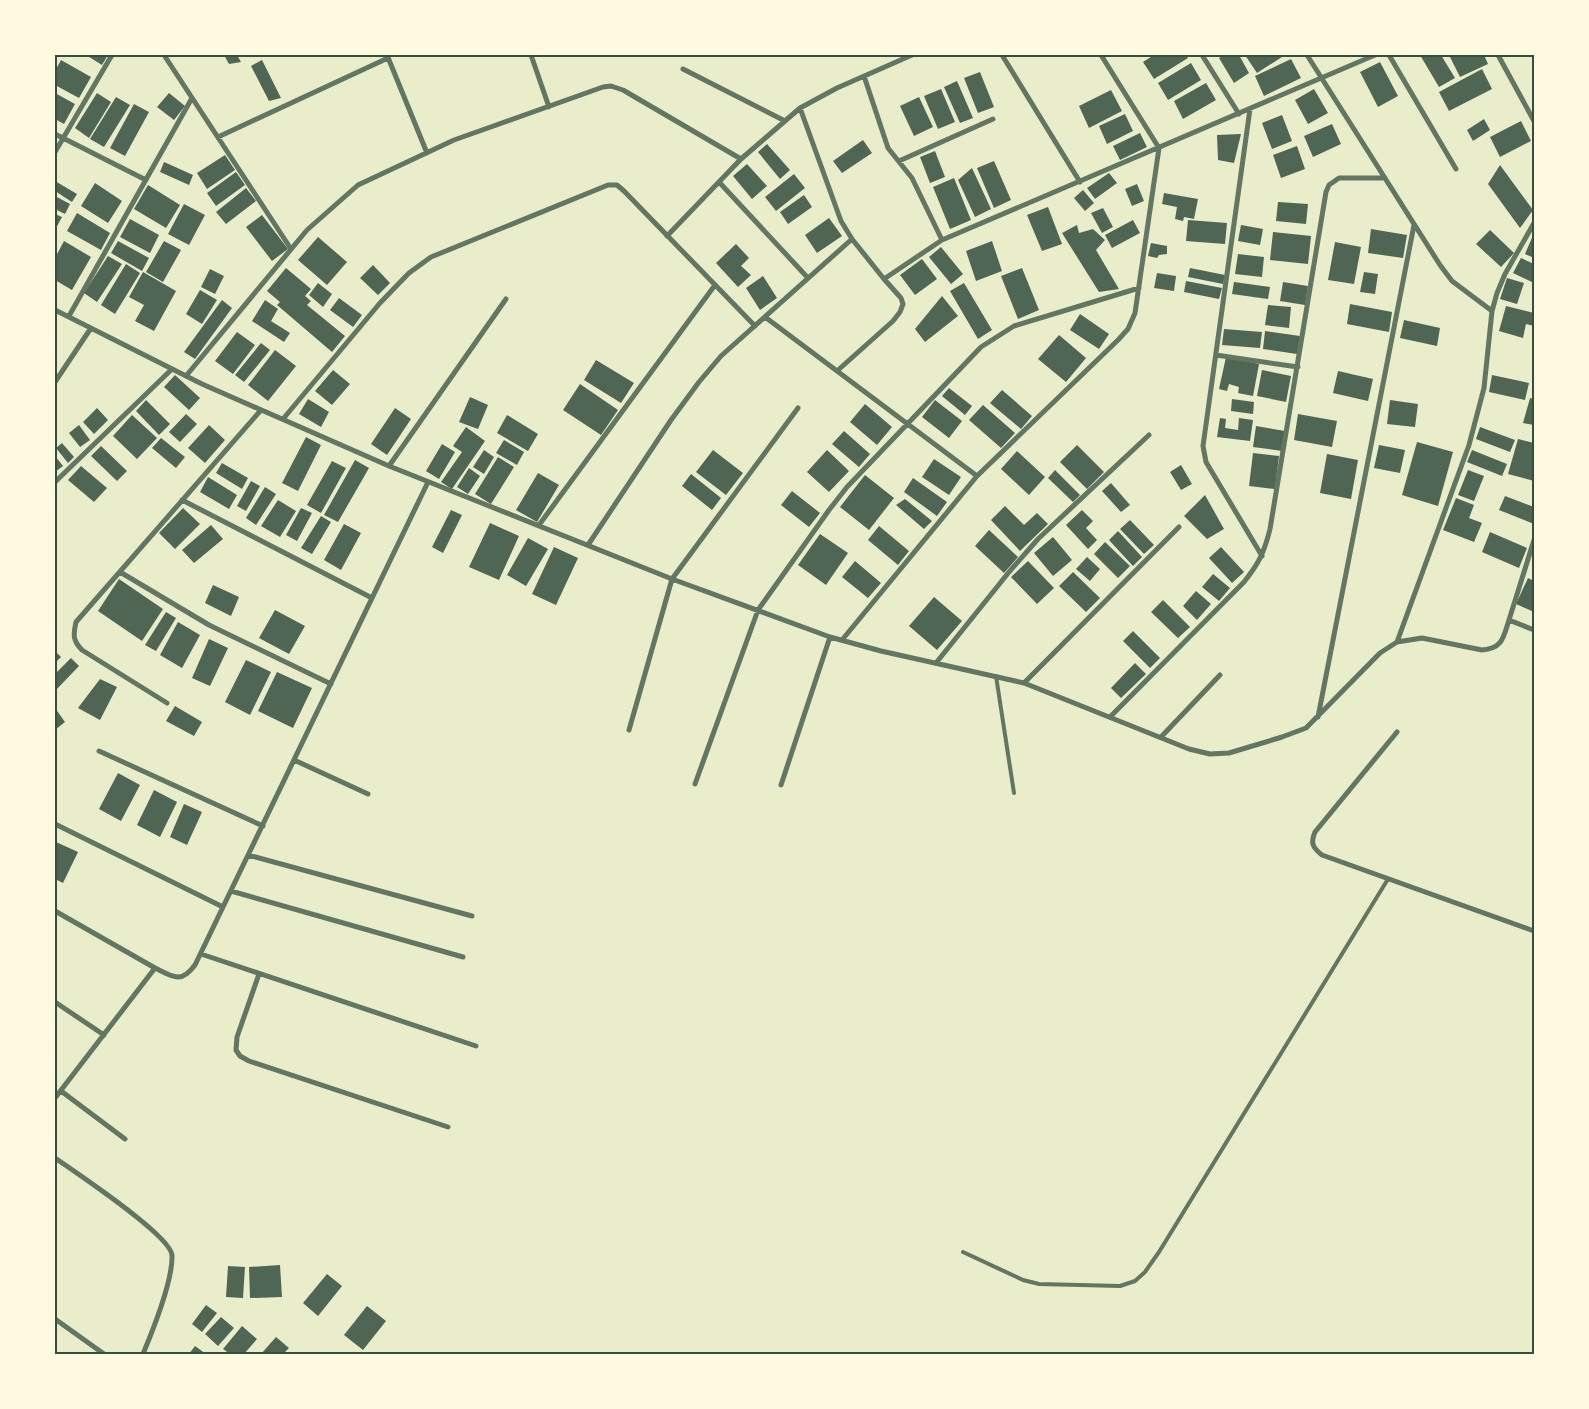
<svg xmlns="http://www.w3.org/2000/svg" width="1589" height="1409" font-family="'DejaVu Sans',sans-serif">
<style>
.building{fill:#4f6655}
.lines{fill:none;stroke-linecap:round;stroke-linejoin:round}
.service{stroke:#617663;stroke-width:4}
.minor{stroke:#617663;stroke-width:5}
.neatline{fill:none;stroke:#344e41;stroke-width:2}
</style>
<rect width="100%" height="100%" fill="#e9edc9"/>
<path class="building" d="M86,55H108L102,65Z
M224,55H237L241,62L229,64Z
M1154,55H1186L1188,58L1154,79L1143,62Z
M1224,55H1239L1249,73L1234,83L1219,58Z
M1245,55H1285L1257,73Z
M1420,55H1441L1455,78L1439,87Z
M1449,55H1484L1488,64L1460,77Z
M1291,59L1301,78L1264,96L1255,76Z
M61,60L91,77L79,98L55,85V71Z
M262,60L281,98L269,101L251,66Z
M1380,62L1398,96L1378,107L1360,72Z
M1191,63L1201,80L1168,100L1158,83Z
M1482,69L1492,89L1449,111L1439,92Z
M980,72L994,107L978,113L964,78Z
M957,81L973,118L960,123L944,87Z
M1206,83L1216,100L1183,119L1174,101Z
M941,89L955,122L938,129L924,96Z
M1314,89L1328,113L1308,124L1295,100Z
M1111,90L1122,111L1089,128L1079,106Z
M55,93L75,104L64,124L55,119Z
M97,93L111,102L89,138L75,128Z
M169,93L185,106L174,120L157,107Z
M116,97L130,105L104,147L90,139Z
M919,97L933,127L914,136L900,106Z
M134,104L149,112L125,156L110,148Z
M1125,114L1133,131L1107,144L1099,126Z
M1282,115L1292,141L1272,149L1262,123Z
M1484,119L1490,130L1473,141L1467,130Z
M1521,121L1531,141L1500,157L1490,137Z
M1332,124L1341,144L1313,157L1304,136Z
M1140,133L1147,147L1120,160L1113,146Z
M1241,134L1234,163L1218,160L1217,135Z
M863,140L872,153L842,173L833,161Z
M767,144L790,170L780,179L758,152Z
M1297,146L1305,169L1281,178L1273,155Z
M935,151L945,177L930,183L920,157Z
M225,155L235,170L207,189L197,173Z
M994,161L1011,200L994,208L977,168Z
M164,162L193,175L189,185L160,172Z
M747,164L767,186L752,199L733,176Z
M1500,165L1533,210L1520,228L1488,184Z
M972,168L991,209L975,217L958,180Z
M236,172L245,185L216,206L207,193Z
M1109,173L1117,183L1095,199L1087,188Z
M794,174L805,188L776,211L765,197Z
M954,178L971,220L950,229L933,187Z
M55,181L77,194L72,202L55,191Z
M95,183L122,201L108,223L81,206Z
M1137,184L1144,201L1132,206L1125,189Z
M148,185L180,205L166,228L134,209Z
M246,188L256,201L226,224L216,212Z
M1083,190L1094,203L1085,211L1074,198Z
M1164,193L1198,199L1194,219L1184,217L1183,221L1175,219L1177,207L1162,204Z
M804,195L812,207L788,224L780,212Z
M55,196L70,204L65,214L55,209Z
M1278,202L1308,204L1306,224L1276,221Z
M184,204L205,215L189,245L168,234Z
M1048,207L1062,244L1042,251L1027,215Z
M1103,208L1113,227L1102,233L1091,213Z
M77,213L110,233L101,250L67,231Z
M55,214L62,217L55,230Z
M262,215L288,249L272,261L246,227Z
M829,218L842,236L817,253L805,235Z
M130,219L159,235L150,253L120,237Z
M1133,220L1140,233L1112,248L1105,235Z
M1188,220L1227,223L1225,244L1186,241Z
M1077,225L1079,233L1093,229L1105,240L1096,250L1119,289L1099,292L1062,233Z
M1241,225L1263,229L1260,245L1238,241Z
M1371,229L1407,235L1403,258L1368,253Z
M1490,230L1514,253L1501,267L1476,244Z
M1273,232L1311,236L1308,264L1270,260Z
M1534,233V258L1525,254Z
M318,237L347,262L327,285L298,260Z
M64,241L91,257L72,290L55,280V258Z
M118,241L149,258L142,271L111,253Z
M164,241L181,250L163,282L146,272Z
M992,241L1002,271L976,281L966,251Z
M1335,242L1361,247L1354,284L1328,280Z
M1151,243L1167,246V254L1159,255L1157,258L1148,256Z
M736,244L749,258L741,266L751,275L738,287L716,263Z
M941,247L963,274L951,284L929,257Z
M1238,254L1264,257L1262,277L1235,274Z
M108,256L122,264L97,302L84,293Z
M1521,258L1534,264V283L1513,273Z
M922,259L937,279L915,295L900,275Z
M126,264L140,273L115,314L101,305Z
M373,265L390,283L378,295L360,278Z
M286,268L311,289L305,296L311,301L307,305L345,336L332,352L277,305L280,302L267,291Z
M1022,268L1039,310L1018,319L1001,276Z
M1190,268L1225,275L1223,284L1188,277Z
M210,269L224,276L215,294L201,287Z
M143,272L176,291L154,331L135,321L144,305L129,297Z
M1364,272L1378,274L1375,294L1360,292Z
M1157,273L1176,276L1174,291L1154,288Z
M763,276L777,298L760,310L746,288Z
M1507,278L1524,283L1517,304L1500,299Z
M1186,281L1222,288L1219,299L1184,292Z
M1234,282L1270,287L1268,299L1232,294Z
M1283,282L1308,286L1305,305L1280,301Z
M318,283L332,294L323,307L309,295Z
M964,283L992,330L978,339L950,291Z
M200,290L217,300L202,324L186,314Z
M942,296L958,316L925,342L915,329Z
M339,298L362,315L353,327L330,310Z
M222,300L232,308L195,359L184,352Z
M265,300L278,309L271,321L290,333L284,342L252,321Z
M1350,304L1392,312L1389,332L1347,324Z
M1268,305L1291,307L1289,328L1265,325Z
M1506,306L1534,313V326L1526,324L1523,338L1499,331Z
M1080,314L1109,334L1099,349L1070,330Z
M1404,320L1440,328L1437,346L1400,338Z
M1224,329L1262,332L1260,348L1222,345Z
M1265,331L1300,336L1297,354L1263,349Z
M237,332L255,345L233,374L215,361Z
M1059,335L1086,358L1066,382L1038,359Z
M261,343L270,350L244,382L235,375Z
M275,350L296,366L268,401L248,385Z
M1226,357L1259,364L1253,396L1238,393L1239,387L1229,384L1227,391L1219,389Z
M596,360L634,383L621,403L584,380Z
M333,370L350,384L332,405L315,391Z
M1262,370L1291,376L1286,402L1257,396Z
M1338,371L1373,379L1368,401L1333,393Z
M175,375L200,398L189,410L164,387Z
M1492,375L1529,383L1525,400L1489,392Z
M580,384L618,410L601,435L563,410Z
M949,388L972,406L965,415L942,396Z
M1002,390L1032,416L1021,429L990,403Z
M470,397L488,405L478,429L459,422Z
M1530,398L1534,399V425L1523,423Z
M308,399L329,412L321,427L299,414Z
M1232,399L1254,402L1253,414L1231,411Z
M146,400L170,424L159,435L136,411Z
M935,400L962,421L949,438L922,417Z
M1390,400L1418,404L1415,427L1387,424Z
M865,404L892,427L877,445L850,422Z
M983,405L1015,433L1001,448L969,420Z
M97,408L108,420L94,434L83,422Z
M395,408L411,419L387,455L371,444Z
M186,414L197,424L180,442L169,432Z
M1298,414L1337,421L1332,447L1294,440Z
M132,415L157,438L137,459L113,436Z
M507,415L538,434L528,451L497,433Z
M1220,418L1226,419L1225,428L1238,430L1239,418L1253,420L1250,441L1217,437Z
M79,425L90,440L80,447L69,433Z
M209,425L225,440L205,463L188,448Z
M1256,426L1285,431L1282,451L1253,447Z
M466,427L485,441L452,489L441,482L462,452L453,446Z
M1480,427L1515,440L1510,452L1476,439Z
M844,431L870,454L859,467L832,444Z
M306,437L321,445L298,491L282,483Z
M161,438L185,457L176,468L152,448Z
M1518,439L1534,443V481L1508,474Z
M504,440L524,452L517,465L496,453Z
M1417,442L1453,452L1438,506L1402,495Z
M62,443L74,457L68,463L56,448Z
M442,444L455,452L439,479L426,471Z
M1077,445L1104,472L1087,489L1060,462Z
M1379,445L1405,450L1400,473L1374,468Z
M101,446L127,471L117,481L91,456Z
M484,450L494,457L484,474L473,467Z
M713,450L743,473L726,495L696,472Z
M827,450L849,471L829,492L807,472Z
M1472,450L1507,464L1502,476L1467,462Z
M1017,451L1045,477L1029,495L1001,469Z
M1253,453L1279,456L1275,489L1249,486Z
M1327,454L1358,460L1351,499L1320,493Z
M55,456L63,466L55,472Z
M498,457L514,467L491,504L475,494Z
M934,459L961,477L949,495L922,477Z
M355,460L369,468L338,522L324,515Z
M332,461L346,468L321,513L307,505Z
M222,463L248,478L242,489L216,473Z
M1181,465L1192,484L1181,490L1170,472Z
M81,466L107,488L94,502L68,480Z
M469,468L480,476L468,494L457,487Z
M1055,470L1080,495L1073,502L1048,478Z
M1468,470L1484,476L1474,501L1458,495Z
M538,473L559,485L537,522L516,510Z
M691,474L721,498L712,510L682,486Z
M865,475L894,498L869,530L840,507Z
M208,477L237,495L229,509L200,492Z
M913,478L947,502L937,516L904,492Z
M251,481L260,486L246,511L237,506Z
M1111,483L1130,505L1121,512L1102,491Z
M265,487L276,494L256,525L246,518Z
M792,491L820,513L809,527L781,505Z
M1205,495L1224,529L1207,539L1184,516Z
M1505,496L1534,507V524L1499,510Z
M1456,498L1474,505L1469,518L1482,523L1474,542L1443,530Z
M905,499L932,521L924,529L896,505Z
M278,500L296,511L280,537L261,526Z
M1005,506L1024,525L1037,513L1048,524L1020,551L991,520Z
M183,508L200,524L175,549L159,533Z
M301,508L312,513L297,541L286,535Z
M451,510L462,515L443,553L432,547Z
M1082,510L1093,521L1086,528L1097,540L1088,549L1066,525Z
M321,516L331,522L312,554L301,548Z
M1130,520L1154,545L1144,554L1120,529Z
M490,523L519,536L499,580L469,567Z
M344,524L361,533L341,570L324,560Z
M211,525L223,539L194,563L182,550Z
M879,526L909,551L898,565L868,540Z
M989,530L1018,557L1004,573L975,546Z
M1118,531L1142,557L1133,566L1109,540Z
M1490,532L1527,548L1519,568L1482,552Z
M820,534L848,553L826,585L798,565Z
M1053,537L1072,560L1053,576L1034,553Z
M528,538L548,549L526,586L507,575Z
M1105,542L1130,566L1118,578L1094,554Z
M554,547L578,558L556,605L532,594Z
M1221,547L1244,572L1232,583L1209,558Z
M1087,557L1100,569L1090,581L1076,569Z
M855,561L881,583L868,598L842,577Z
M1028,561L1054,588L1037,604L1011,577Z
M1073,572L1100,598L1086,612L1059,586Z
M1213,574L1230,588L1219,601L1202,587Z
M1528,578L1534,581V612L1516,604Z
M119,579L163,609L142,641L98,611Z
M213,585L239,597L231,616L205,603Z
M1196,591L1211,604L1197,620L1183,606Z
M934,597L962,621L937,650L909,626Z
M1163,600L1190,627L1178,638L1151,612Z
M275,610L305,626L289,654L259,638Z
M166,612L176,618L156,651L145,645Z
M178,622L200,635L182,668L160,655Z
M1133,631L1160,658L1150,668L1123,641Z
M209,639L228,648L210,686L192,678Z
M55,651L61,657L55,663Z
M71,658L79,666L55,691V674Z
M246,660L271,672L250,715L225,702Z
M1135,663L1146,674L1121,698L1111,688Z
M277,672L312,688L293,728L258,711Z
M100,679L117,687L100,720L78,708Z
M175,706L202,722L194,736L166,721Z
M55,708L65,722L55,730Z
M118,773L140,785L121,821L99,809Z
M154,790L177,802L160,837L137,825Z
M184,804L202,812L187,845L170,837Z
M56,842L78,852L63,883L55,879V845Z
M280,1265L282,1297L250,1298L249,1267Z
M228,1266L245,1267L243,1298L226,1297Z
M327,1274L342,1286L318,1316L303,1303Z
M206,1305L217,1313L202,1332L192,1324Z
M367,1306L386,1321L363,1350L344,1335Z
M221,1317L234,1328L218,1346L205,1334Z
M242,1326L257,1339L244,1354H230L223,1349Z
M276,1337L289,1348L283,1354H261Z
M195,1346L206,1354H189Z"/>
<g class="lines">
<path class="service" d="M996,676L1014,793
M963,1252L1023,1280L1039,1284L1120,1286L1135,1281L1145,1272L1159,1252L1388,879"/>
<path class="minor" d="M164,55L291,249
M387,55L427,153
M531,55L549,107
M1002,55L1080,182
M1202,55L1239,114
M1307,55L1440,265L1452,281L1492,311
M1389,55L1456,169
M1498,55L1534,121
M683,69L785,121
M864,76L888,148L912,178L942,240
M800,108L841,221L852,239L884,279
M1250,109L1203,446L1206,462L1262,556
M55,134L146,180
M218,137L388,58
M55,152L112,55
M899,161L993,119
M719,182L808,278
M667,236L741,159
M55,310L202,384L389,466L672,579L830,637L881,651L1024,683L1189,749L1210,754L1229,753L1282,737L1306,728L1380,653L1397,642L1422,638L1482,650C1503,648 1503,638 1509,620L1534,630
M69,316L192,98
M765,317L977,476
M1216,355L1298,367
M837,371L893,321L900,312L903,304L901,298L884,279L942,240L1375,55
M186,376L307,230L358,185L454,140L603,87L611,86L623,90L741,159L800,108L837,88L912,55
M55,382L91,328
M283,419L380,303L409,273L431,257L608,185H617L624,191L755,326
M389,466L506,299
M55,482L172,369
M182,500L372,598
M539,525L715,285
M588,545L671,420L699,382L721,356L852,239
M120,572L209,625L331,684
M1509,620L1534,540
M842,640L977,476L1118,340L1128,329L1135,313L1159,148L1101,55
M1397,642L1469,445L1484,388L1492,311L1497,293L1505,274L1534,223
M936,663L1009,572L1038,539L1149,435
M1024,683L1179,527
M167,703L82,650C73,641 73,635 76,622L261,410
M1110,717L1244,582C1259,563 1264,553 1270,529L1326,192L1329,185L1339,178H1385
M1318,717L1414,225
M629,730L672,579L798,408
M1397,732L1315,832C1310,843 1313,848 1322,855L1534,931
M1161,737L1220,675
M99,751L263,826
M294,760L368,794
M695,784L758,610L829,510L847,487L981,347L1014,326L1139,288
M781,785L830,637
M55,824L223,907
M248,855L472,916
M231,891L463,957
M55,911L155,968
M201,954L476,1046
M259,974L237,1037L236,1050L240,1056L249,1061L448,1127
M55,1002L104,1035
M61,1091L125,1139
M55,1098L155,968C173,977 181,984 195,965L428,482
M55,1158C75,1172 170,1235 172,1255C173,1280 153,1330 143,1354
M55,1319L104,1354"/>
</g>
<rect width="1589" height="1409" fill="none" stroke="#fefae0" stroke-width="112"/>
<rect x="56" y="56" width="1477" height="1297" class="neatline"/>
</svg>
